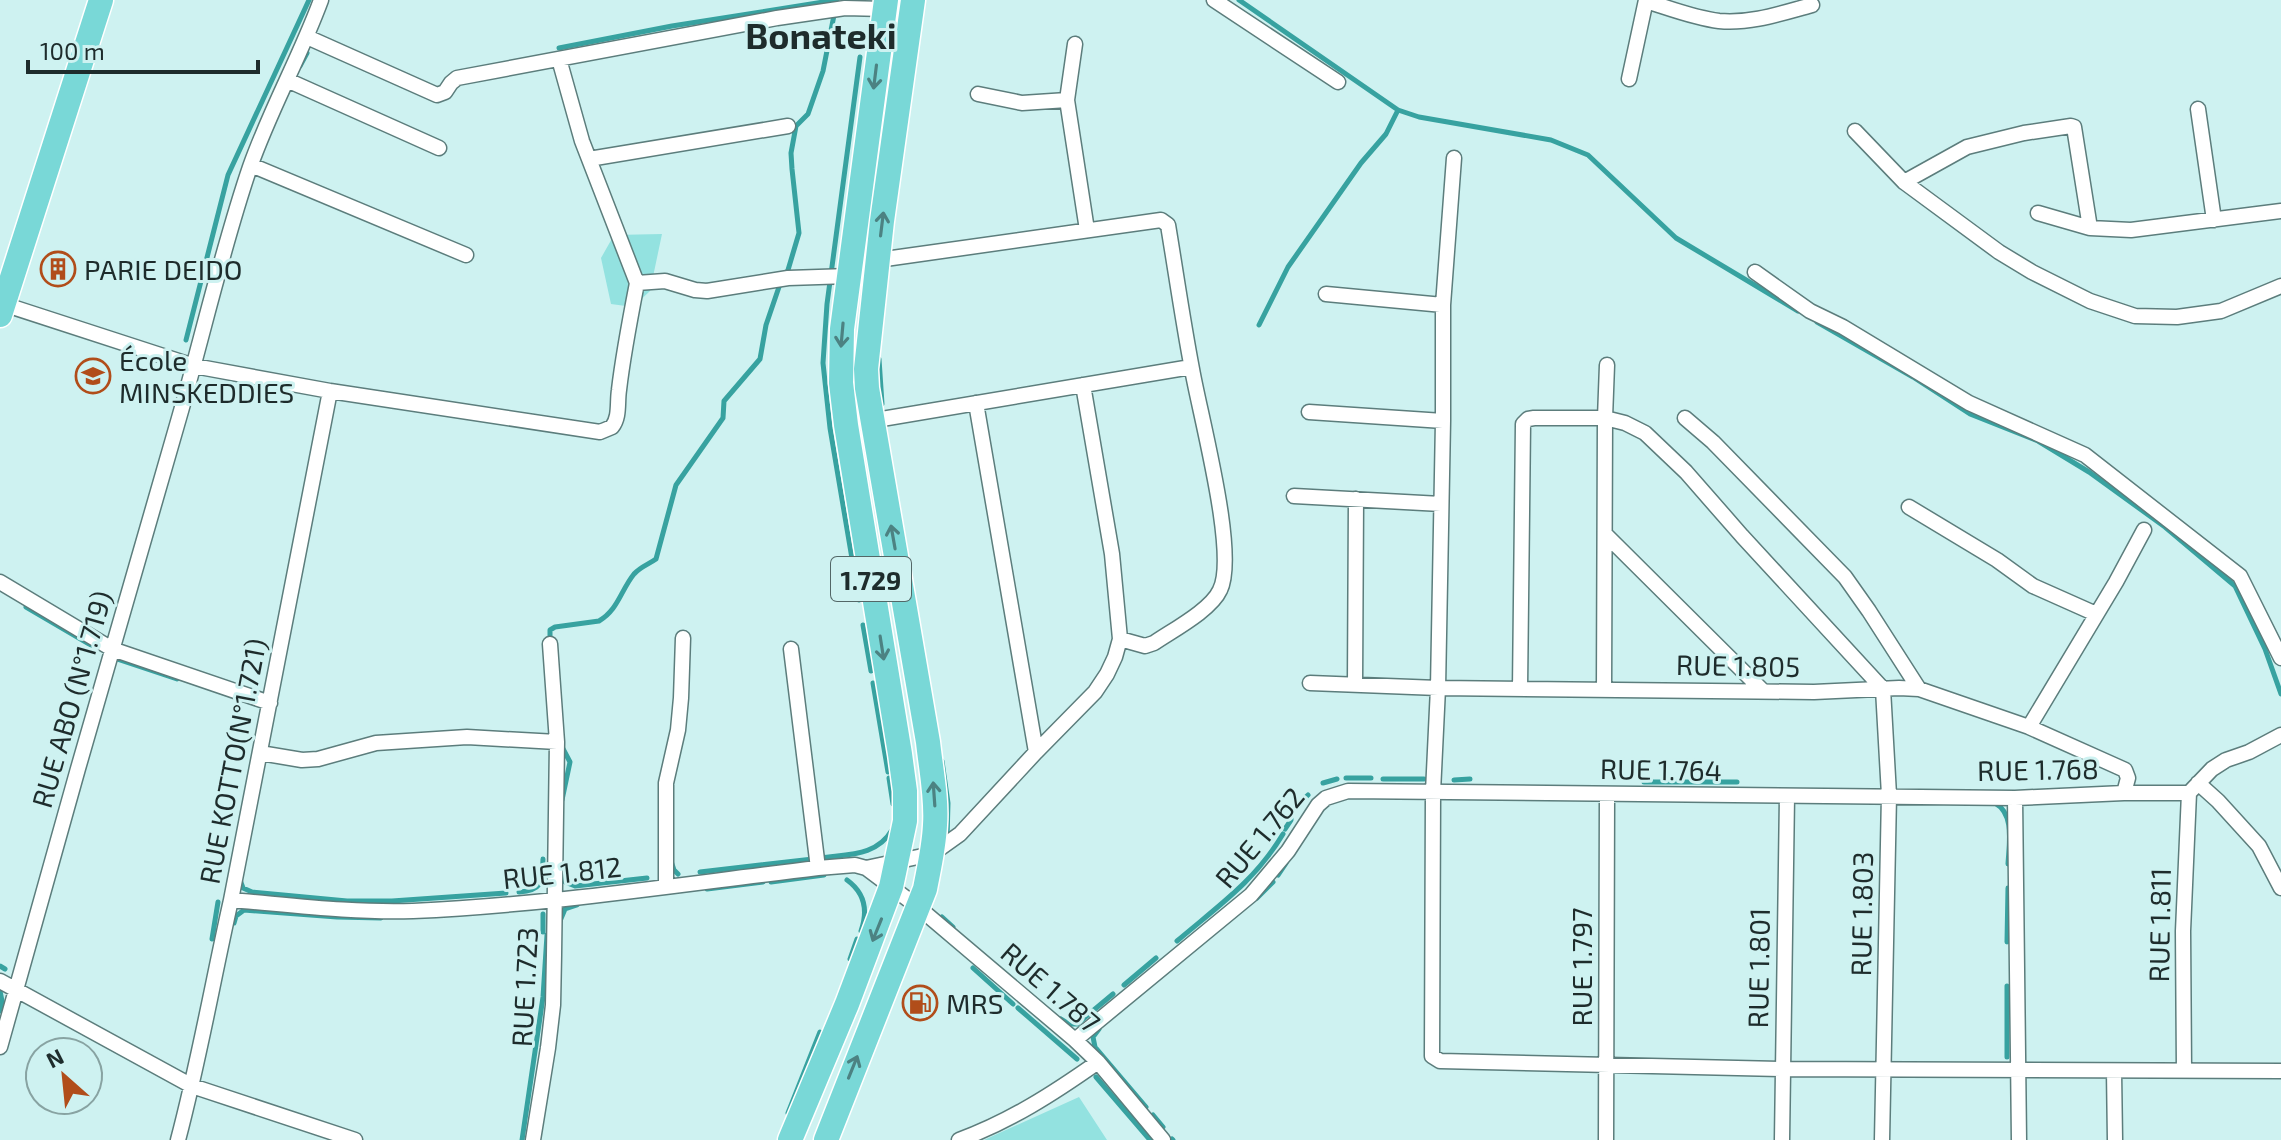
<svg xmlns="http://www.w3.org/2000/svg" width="2281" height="1140" font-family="'Exo 2',sans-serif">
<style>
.green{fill:#93e2e0}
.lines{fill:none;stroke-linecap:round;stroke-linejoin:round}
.stream{stroke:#37a2a0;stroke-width:5}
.street-casing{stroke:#5c7d7c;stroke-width:17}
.primary-casing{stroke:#fff;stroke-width:27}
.street{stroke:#fff;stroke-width:14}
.primary{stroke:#79d8d7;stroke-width:24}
.oneway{stroke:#4c8282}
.labels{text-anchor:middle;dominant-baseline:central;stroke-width:6;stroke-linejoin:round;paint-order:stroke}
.shield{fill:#cef2f1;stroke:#536767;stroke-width:2}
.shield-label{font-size:26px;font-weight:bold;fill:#1e2c2c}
.poi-label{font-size:28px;fill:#1e2c2c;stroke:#cef2f1;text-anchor:start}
.street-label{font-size:28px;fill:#1e2c2c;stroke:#cef2f1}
.district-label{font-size:36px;font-weight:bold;fill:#1e2c2c;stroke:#cef2f1}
</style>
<rect width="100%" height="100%" fill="#cef2f1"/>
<path class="green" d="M662,234L650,291L633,307L611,304L601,258L614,235Z
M1079,1097L1107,1140H984Z"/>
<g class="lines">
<path class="stream" d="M1239,0L1398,110L1419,117L1551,140L1588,155L1676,238L1798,311
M559,48L672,26L836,0
M300,66L307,53
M1817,322L1913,377L1970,414L2038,441L2089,472L2165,527L2235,586L2265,649L2281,694
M1259,325L1288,267L1361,163L1386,134L1398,110
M186,340L228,175L309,0
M879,359L882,404
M859,600L830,428L823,363L827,304L860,57
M26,607L96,648
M863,625L871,671
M550,641V630L555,627L599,621C618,610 621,590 634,574C640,567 649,564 656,559L676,485L723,418L724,401L760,359L766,325L780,284L788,270L799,233L792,169L791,153L796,126L808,114L823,71L837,0
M117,659L177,679
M873,683L888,772
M561,745L570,762L562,800
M942,761L948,803L947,839
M889,778L893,804
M1346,778H1371
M1383,779H1424
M1454,780L1470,779
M1644,782H1737
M1323,783L1337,779
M1995,803C2015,814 2009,844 2008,864
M1285,829L1291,820V811L1308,795
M821,858C848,854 877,856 892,830
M671,861L674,870L678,874
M560,872L565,882L575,886L647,878
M700,872L813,859
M1278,875L1286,863
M240,880L243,888L252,892L347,901H392L506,893
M847,880C865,893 868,911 861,931
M771,882L824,875
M707,889L763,882
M519,892C544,890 542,881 543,859
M1257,898L1273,882
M543,914V932
M942,917L953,927
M560,921L565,909L577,905
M234,923L236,916L244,910L337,917L381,918
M212,939L218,902
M1177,941C1218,906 1255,881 1283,834
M2007,942L2008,888
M850,959L857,939
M0,966L5,969
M973,968L1013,1004
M1124,985L1156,958
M0,991L2,1001L0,1011
M1018,1008L1077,1059
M1061,1019L1069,1024H1077L1113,994
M1099,1029L1093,1037L1095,1047L1146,1107
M2007,1057V986
M1096,1077L1150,1140
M788,1113L820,1032
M1153,1115L1163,1127
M1172,1139L1173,1140
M522,1140L543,997L547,935"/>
<g class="street-casing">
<path id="street" d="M1214,0L1338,82
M1646,1C1669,8 1694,18 1719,21C1751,24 1782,13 1812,5
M307,37L437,95L445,92L451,83L457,78L777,18L845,8L884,9
M1075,44L1067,100L1087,230
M559,59L582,141L637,283
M1629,79L1646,0
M287,80L439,148
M978,94L1022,103L1067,100
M2198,109L2214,220
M1855,131L1904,182L1999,252L2032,272L2090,301L2135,316L2177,317L2221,311L2281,286
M1454,158L1443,305V421L1438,688L1433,792L1432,1056L1440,1061L1783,1069L2281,1071
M589,159L788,126
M251,165L466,255
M1904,182L1967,147L2024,133L2071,126L2074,127L2090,228
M2038,213L2090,228L2131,230L2281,211
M878,260L1161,220L1168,225C1176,273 1183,322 1192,369C1200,415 1238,554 1220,590C1211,610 1173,630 1154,643L1145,646L1120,639
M1755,272L1810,311L1843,327L1969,403L2085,455L2240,576L2281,658
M637,283L665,281L695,290L707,291L788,278L849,276
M1326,294L1443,305
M0,303L194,366L330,391L600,432L612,427C620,417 617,403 619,390C623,355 630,319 637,283
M976,403L1036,752
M1309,412L1443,421
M1685,418L1713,442L1845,577L1869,611L1919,689
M846,425L1191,367
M1294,496L1441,504
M1909,507L1997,560L2033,586L2096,614
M1605,534L1762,690
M0,582L112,649L270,703
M791,649L818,868
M1310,683L1438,688L1814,692L1899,688L1919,689L2029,727L2125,770L2128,778L2124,793
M1355,684L1356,499
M1520,689L1523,424L1528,419L1534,418H1605L1625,423L1645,433L1686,472L1742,536L1883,689L1889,795L1882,1140
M1604,690L1605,418L1607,365
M2029,727L2116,582L2144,530
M260,753L302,760L318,759L376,743L467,737L557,742
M2198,783L2218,801L2259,846L2281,888
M2015,798L2019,1140
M866,868L932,854L960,834L1036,752L1095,692L1107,674L1115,657L1120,639L1112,554L1083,385
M666,886V783L678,730L681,698L683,638
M231,900C291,905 353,913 413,911C548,905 683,884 818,868L855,865L866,868L918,907L1075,1040L1098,1062L1163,1140
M0,981L192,1086L355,1140
M1075,1040L1251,895L1288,851L1318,805L1326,798L1348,791L2015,798L2124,793H2189
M0,1047C58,837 118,627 179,418C203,335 222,249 250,167C270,110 300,57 321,0
M2114,1071L2115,1140
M2184,1071L2183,931L2189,793L2212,769L2226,760L2249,752L2281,735
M178,1140C199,1061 213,980 231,900L330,391
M533,1140L548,1048L553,1005L554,955L557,742L550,644
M959,1140C1009,1122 1054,1093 1098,1062
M1606,1140L1607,795
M1782,1140L1787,796"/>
</g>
<g class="primary-casing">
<path id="primary" d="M0,315L101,0
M790,1140L847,1004L891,887L905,821V791L900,754L846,425L841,383L842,329L886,0
M826,1140L925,889C929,868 934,847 935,825C937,798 931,770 928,742L867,388L866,369L882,221L913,0"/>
</g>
<use href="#street" class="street"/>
<use href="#primary" class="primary"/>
</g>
<defs><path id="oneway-shaft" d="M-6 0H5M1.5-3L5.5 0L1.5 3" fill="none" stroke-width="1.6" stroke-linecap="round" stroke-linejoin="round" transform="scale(2)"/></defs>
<g class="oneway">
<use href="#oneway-shaft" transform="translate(875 77) rotate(97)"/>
<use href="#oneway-shaft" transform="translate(882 224) rotate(-83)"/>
<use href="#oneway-shaft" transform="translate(842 335) rotate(95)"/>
<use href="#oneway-shaft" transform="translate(893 537) rotate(-100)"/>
<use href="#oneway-shaft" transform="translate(882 648) rotate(81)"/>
<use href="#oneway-shaft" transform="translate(934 794) rotate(-94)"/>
<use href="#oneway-shaft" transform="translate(877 930) rotate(112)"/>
<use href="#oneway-shaft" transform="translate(853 1067) rotate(-68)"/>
</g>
<defs>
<g id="building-ring" transform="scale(1.8)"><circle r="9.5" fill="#cef2f1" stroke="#b14d1a" stroke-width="1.5"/><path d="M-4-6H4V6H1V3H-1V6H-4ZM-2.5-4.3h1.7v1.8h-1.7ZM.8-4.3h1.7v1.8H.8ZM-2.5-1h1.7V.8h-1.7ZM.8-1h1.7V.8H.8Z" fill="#b14d1a"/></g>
<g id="school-ring" transform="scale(1.8)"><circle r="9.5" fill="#cef2f1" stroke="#b14d1a" stroke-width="1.5"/><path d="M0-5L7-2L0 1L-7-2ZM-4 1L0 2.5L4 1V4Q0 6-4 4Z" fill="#b14d1a"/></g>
<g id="fuel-ring" transform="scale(1.8)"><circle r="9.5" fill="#cef2f1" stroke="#b14d1a" stroke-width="1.5"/><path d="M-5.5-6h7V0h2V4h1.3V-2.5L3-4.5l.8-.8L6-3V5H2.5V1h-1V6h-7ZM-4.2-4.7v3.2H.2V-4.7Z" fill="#b14d1a"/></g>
</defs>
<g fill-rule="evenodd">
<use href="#building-ring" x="58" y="269"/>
<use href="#school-ring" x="93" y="376"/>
<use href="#fuel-ring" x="920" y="1003"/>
</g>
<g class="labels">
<rect class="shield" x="831" y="557" width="80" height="44" rx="6"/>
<g class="shield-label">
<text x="871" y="579">1.729</text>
</g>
<g class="poi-label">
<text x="84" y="269">PARIE DEIDO</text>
<text x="119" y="360">École<tspan x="119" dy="32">MINSKEDDIES</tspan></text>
<text x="946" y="1003">MRS</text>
</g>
<g class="street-label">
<text transform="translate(1738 665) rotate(1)">RUE 1.805</text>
<text transform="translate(71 699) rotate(-74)">RUE ABO (N°1.719)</text>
<text transform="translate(232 761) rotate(-79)">RUE KOTTO(N°1.721)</text>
<text transform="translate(1661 769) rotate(1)">RUE 1.764</text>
<text transform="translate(2038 769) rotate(-1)">RUE 1.768</text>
<text transform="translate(1259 837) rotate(-50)">RUE 1.762</text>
<text transform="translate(562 872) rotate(-6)">RUE 1.812</text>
<text transform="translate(1861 914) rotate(-89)">RUE 1.803</text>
<text transform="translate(2159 925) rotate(-89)">RUE 1.811</text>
<text transform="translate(1581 967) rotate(-90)">RUE 1.797</text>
<text transform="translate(1758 968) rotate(-89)">RUE 1.801</text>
<text transform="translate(524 987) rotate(-87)">RUE 1.723</text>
<text transform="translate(1051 987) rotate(41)">RUE 1.787</text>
</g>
<g class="district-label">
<text x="821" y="34">Bonateki</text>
</g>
</g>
<g transform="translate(64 1076) rotate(333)"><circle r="38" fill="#cef2f1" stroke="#88a3a2" stroke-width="2"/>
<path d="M0-6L14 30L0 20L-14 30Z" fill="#b14d1a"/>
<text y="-12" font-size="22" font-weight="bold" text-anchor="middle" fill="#1e2c2c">N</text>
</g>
<path d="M28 60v12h230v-12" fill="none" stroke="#1e2c2c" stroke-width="4"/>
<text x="40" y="60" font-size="24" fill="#1e2c2c" stroke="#cef2f1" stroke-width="6" paint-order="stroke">100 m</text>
</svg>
